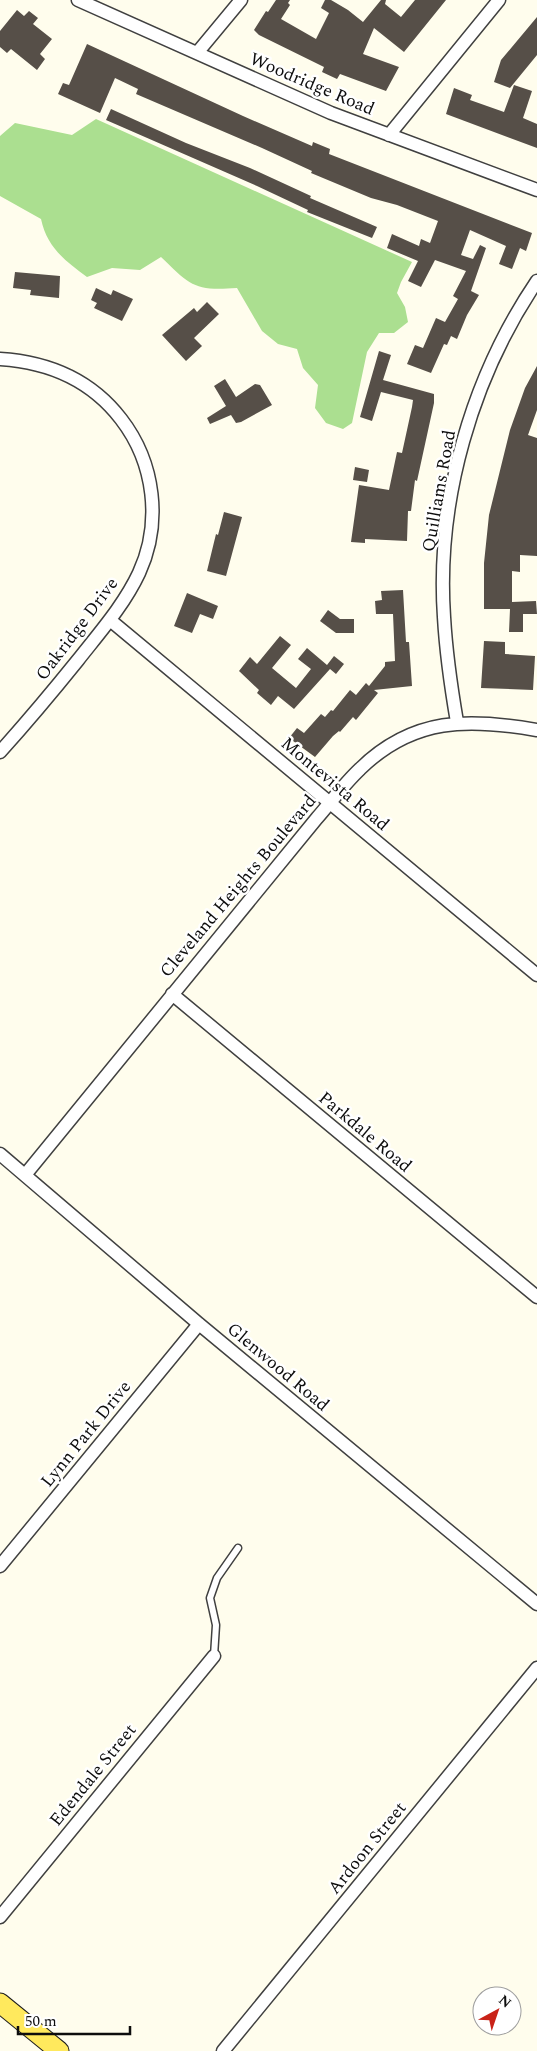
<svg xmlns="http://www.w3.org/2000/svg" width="537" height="2051" font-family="Spectral,serif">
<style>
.forest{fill:#abdf90}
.building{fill:#564f48}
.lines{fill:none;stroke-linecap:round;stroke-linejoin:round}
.lane-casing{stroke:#404040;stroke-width:9}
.street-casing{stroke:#404040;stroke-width:15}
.primary-casing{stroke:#1e1e1e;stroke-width:21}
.lane{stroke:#fff;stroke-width:6}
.street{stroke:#fff;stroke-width:12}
.primary{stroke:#ffe95d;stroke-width:19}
.labels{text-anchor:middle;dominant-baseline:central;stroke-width:5;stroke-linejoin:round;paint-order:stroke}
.street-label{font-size:18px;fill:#0d0d0d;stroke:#fff}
</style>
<rect width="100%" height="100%" fill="#fffded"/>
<path class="forest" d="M96,119L412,262L401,282L397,293L405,307L408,322L394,333H379L367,352L352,423L343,429L326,423L315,408L318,385L303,368L297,349L278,344L262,331L237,288C194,291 191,286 161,257L140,270L112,268L87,277C64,260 47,247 41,219L0,196V136L15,123L72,135Z"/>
<path class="building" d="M276,0H290L288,3L290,5L281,19L316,39L329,13L321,8L325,0H331L348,10L363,22L381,0H386L385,4L401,17L415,0H446L404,52L374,28L363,54L399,67L386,91L340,74L337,79L322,72L324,67L259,35L254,30L266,11L268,12Z
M17,10L24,16L29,11L38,18L33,24L52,39L40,54L45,59L37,70L11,49L7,53L0,47V31Z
M537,17V55L510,88L494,82L501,60Z
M87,44L243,116L312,146L313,142L330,149L329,154L532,233L526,251L520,248L512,269L499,264L506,246L470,230L461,255L473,259L480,245L486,248L471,291L479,295L467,315L457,339L451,336L447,345L444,344L431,373L407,364L415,345L423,348L436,318L445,322L458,299L453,296L466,271L435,260L421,287L408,281L418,261L387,248L392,234L419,246L421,239L430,243L438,221L397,205L371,198L311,173L312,171L262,148L136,94L138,89L115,78L100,113L58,94L63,83L69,85Z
M514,85L532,91L523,118L537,124V148L446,114L454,88L472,95L470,100L504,112Z
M111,109L186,143L250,168L311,196L310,198L377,227L372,238L307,212L308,210L257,186L106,120Z
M15,272L60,276L59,298L30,295L31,290L13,288Z
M96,288L111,295L113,290L133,299L122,321L94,308L97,303L91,300Z
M207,302L219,314L194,338L202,346L186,361L162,335L194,308L197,312Z
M379,351L391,355L383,380L434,394V403L417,481L415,480L411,511H408L407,541L365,539V543L351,542L359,485L389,490L397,452L402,453L412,407L413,400L381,392L372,421L360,417Z
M537,366V410L528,435L537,438V556L520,555V572L512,571V602L536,601L537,614H523V632H509L510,609H484V563L489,515L510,430L525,388Z
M225,379L236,397L255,384L260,385L272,405L241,422L236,423L231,415L210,424L207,418L226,406L214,386Z
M355,467L369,470L367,482L353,480Z
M224,512L242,517L226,576L207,571L216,534L218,535Z
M403,590L406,642H409L412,686L374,690L378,693L356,720L353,717L340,732L339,731L333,736L315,757L289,738L297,728L304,733L321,714L325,717L331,710L333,711L350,690L356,695L366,683L369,686L385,666V662L395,661L393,614H376L375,601L382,600L381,591Z
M187,593L218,606L213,619L200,614L192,633L174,626Z
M328,610L340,619H354V633H336L320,621Z
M280,636L291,645L272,668L296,688L311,669L298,659L307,648L327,665L334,656L344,664L336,674L330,669L294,709L278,696L271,705L257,693L259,690L239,671L250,657L257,664Z
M484,641L505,642V654L535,656L533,690L481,688Z"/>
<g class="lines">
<g class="lane-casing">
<path id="lane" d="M214,1656L216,1625L210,1598L217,1578L238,1548"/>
</g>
<g class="street-casing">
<path id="street" d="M78,0L331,113L537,190
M197,53L241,0
M389,135L499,0
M0,359C48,362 91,380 121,419C155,463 162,523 139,573C124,605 100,632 78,660C53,691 27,722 0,752
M110,620L537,975
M457,722C451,687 446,652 444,617C436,500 472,377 537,281
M172,994L537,1297
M0,1154L199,1324L537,1604
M25,1175L317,818C331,802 344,784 360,769C413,717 469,718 537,730
M0,1566L199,1324
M0,1917L214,1656
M223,2051L537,1668"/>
</g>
<g class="primary-casing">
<path id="primary" d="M0,2003L59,2051"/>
</g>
<use href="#lane" class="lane"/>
<use href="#street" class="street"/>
<use href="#primary" class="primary"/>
</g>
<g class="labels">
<g class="street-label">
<text transform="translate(312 84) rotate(23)">Woodridge Road</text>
<text transform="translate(439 491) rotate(-80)">Quilliams Road</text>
<text transform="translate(77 629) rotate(-53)">Oakridge Drive</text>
<text transform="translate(335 784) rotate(40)">Montevista Road</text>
<text transform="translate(238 886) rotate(-50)">Cleveland Heights Boulevard</text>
<text transform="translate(365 1132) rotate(40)">Parkdale Road</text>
<text transform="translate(278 1367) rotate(40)">Glenwood Road</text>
<text transform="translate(86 1434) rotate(-51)">Lynn Park Drive</text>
<text transform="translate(93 1775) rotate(-51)">Edendale Street</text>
<text transform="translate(367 1848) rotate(-51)">Ardoon Street</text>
</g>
</g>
<g transform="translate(497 2011) rotate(40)"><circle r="24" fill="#ffffff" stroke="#9e9e9e"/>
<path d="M0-4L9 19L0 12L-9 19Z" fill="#c92318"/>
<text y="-8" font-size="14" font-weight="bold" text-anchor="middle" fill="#0d0d0d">N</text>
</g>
<path d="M18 2026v8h112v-8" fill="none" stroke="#0d0d0d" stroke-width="2.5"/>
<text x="25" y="2026" font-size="15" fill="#0d0d0d" stroke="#ffffff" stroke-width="4" paint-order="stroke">50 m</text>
</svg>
